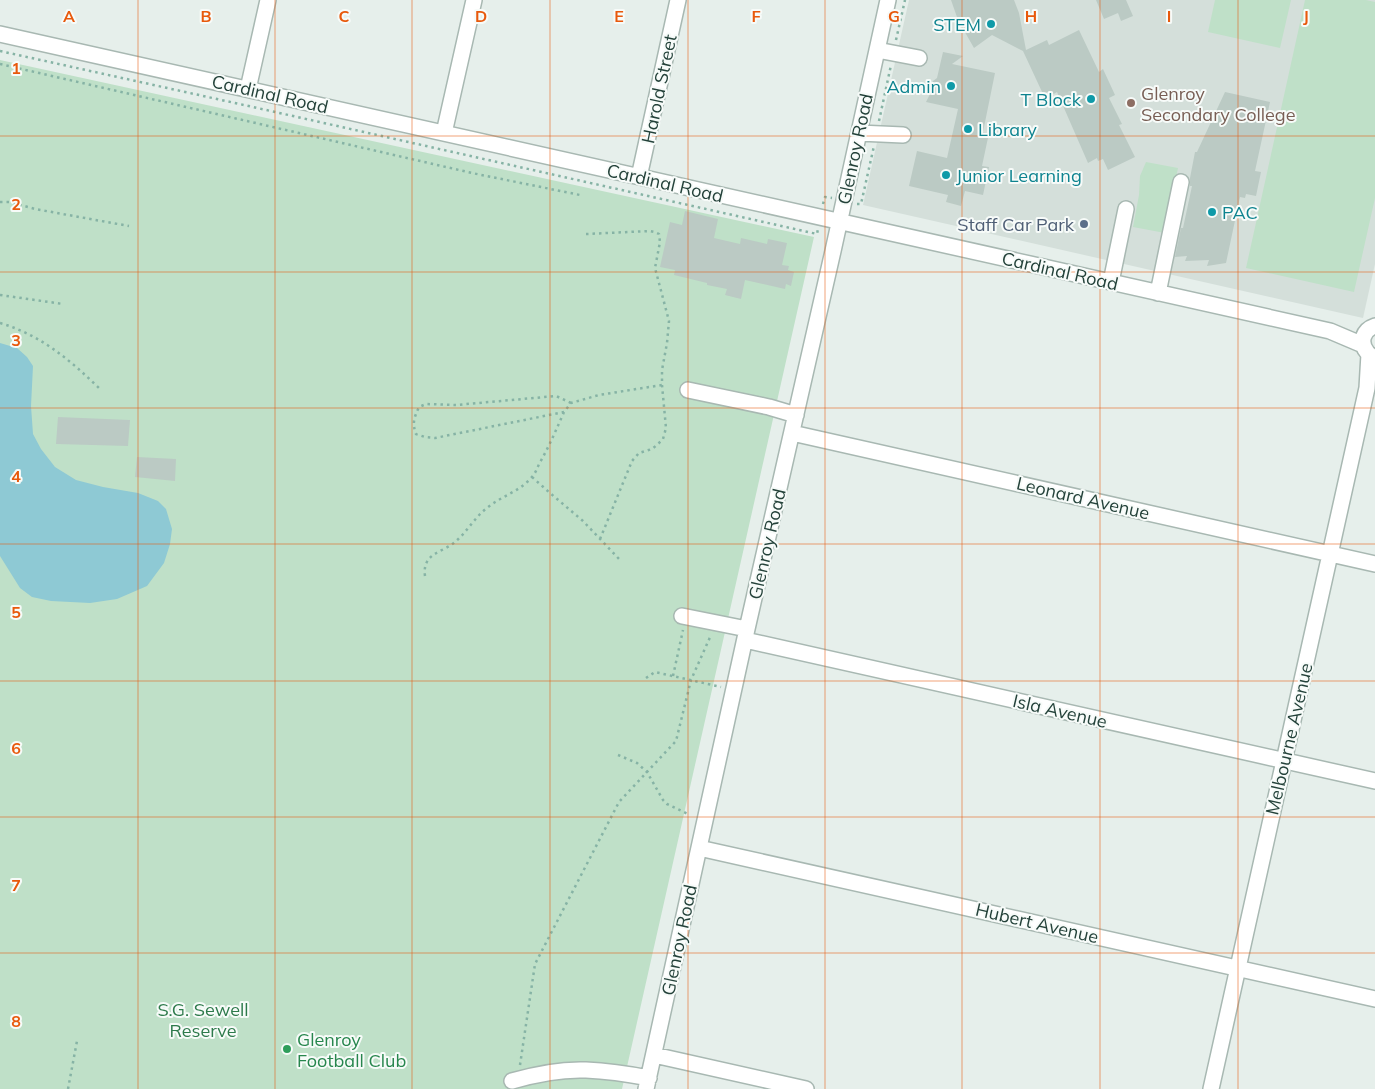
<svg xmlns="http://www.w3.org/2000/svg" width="1375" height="1089" font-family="Mulish,sans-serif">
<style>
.built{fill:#d4dfda}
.green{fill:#bfe0c8}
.water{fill:#8ec9d4}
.building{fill:#bbcac4}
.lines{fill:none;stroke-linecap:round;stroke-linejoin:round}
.minor-casing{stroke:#a8b8b2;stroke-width:18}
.path{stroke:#86b3a5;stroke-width:2.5;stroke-dasharray:2.5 4;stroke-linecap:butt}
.minor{stroke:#fff;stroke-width:15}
.grid{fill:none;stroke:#e8590c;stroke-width:1;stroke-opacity:0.55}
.culture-dot{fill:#0f9aa8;stroke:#f7fbf9;stroke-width:2}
.education-dot{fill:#8d6e63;stroke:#f7fbf9;stroke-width:2}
.service-dot{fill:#5c6f8a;stroke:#f7fbf9;stroke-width:2}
.leisure-dot{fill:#2e9e5b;stroke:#f7fbf9;stroke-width:2}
.labels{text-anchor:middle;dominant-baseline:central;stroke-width:4;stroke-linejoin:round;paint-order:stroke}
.culture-label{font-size:18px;fill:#0d838f;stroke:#f7fbf9;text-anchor:end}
.street-label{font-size:18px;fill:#24423a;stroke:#f7fbf9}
.education-label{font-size:18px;fill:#785e54;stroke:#f7fbf9;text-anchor:start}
.service-label{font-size:18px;fill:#4e5e75;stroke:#f7fbf9;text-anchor:end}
.park-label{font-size:18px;fill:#2d7a4b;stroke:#f7fbf9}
.leisure-label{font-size:18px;fill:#27864d;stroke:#f7fbf9;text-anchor:start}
.grid-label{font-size:16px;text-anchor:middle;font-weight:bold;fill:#e8590c;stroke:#f7fbf9;stroke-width:4;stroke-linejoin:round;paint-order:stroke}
</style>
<rect width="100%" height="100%" fill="#e6efeb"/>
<path class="built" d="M909,0H1375V264L1363,318L863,205Z"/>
<path class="green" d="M1215,0H1291L1280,48L1208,32Z
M1305,0H1366L1375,2V198L1354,292L1246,268Z
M0,60L814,237L622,1089H0Z
M1146,162L1178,168L1165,233L1133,227L1139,195L1140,176Z"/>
<path class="water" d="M0,343L17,348L27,357L33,366L31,406L33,434L41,449L55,467L76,480L103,487L138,493L158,501L166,509L172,529L170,544L164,563L147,586L117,599L90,603L51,601L32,597L20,588L0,556Z"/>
<path class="building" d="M951,0H1014L1019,13L1026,50L1047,40L1049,45L1079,30L1099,72L1103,69L1115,95L1109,98L1122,124L1119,125L1135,157L1108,170L1103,159L1098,161L1097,158L1088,163L1057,92L1052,95L1050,91L1043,94L1023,51L992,35L974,48L958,20Z
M1096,0H1126L1133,16L1121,21L1118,13L1104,19Z
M943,52L963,56L952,64L995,73L983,132L989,133L982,166L989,167L983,195L965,191L961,206L946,202L948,195L909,186L917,151L947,158L958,109L926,102L930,94L933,81L937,78Z
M1225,92L1270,102L1255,171L1261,172L1256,196L1246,194L1245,198L1240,197L1226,263L1207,266L1209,260L1185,261L1187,256L1175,257L1181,228H1183L1192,186H1190V178L1195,152H1197Z
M685,211L718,219L714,238L740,244L741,238L767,244L768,239L787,243L782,265L789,266L788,270L794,272L791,286L786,284L785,289L745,280L741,299L725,295L727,289L707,285V283L674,275L675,270L660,267L670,222L682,225Z
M58,417L130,420L128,446L56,444Z
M137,457L176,459L175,481L135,477Z"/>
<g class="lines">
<g class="minor-casing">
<path id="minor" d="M0,34L1330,331L1363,345
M877,50L919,58
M248,89L268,0
M444,133L474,0
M859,133L903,135
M639,177L678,0
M1111,282L1126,209
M1158,293L1181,182
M1367,352C1359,342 1363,330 1375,326
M688,390L769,407L796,415
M792,433L1375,564
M682,616L747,629
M745,640L1375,781
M699,848L1375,999
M654,1055L806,1089
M512,1081C536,1074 561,1069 586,1070C607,1071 628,1074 649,1078
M646,1089L747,629L833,251L888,0
M1211,1089L1367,388L1369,354"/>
</g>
<path class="path" d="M896,40L905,0
M0,51L244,105L817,234L818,229
M0,64L472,173L580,195
M879,121L891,65
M0,202H10L35,209L129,226
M823,204L825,197L832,198
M857,204H861L874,146
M586,234L650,231L655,232L659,234L660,242L655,268L669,321L667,343L662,370V385L666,428L663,439L658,444L652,449L639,453L632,461L600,539
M0,295L63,304
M0,323C41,335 70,360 100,389
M571,403L556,396L456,405L426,404L419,407C414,418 412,423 416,434L425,437L435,438L564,412L571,403L599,395L662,385
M532,477L550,493L583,521L621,561
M425,576C422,553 442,553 455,542C467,532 474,518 487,508C501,496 519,492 531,478C535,474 537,469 539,464C549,447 556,430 564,412
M673,676L683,630
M646,678L655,672L721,687
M618,755L637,763L647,772L663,800L667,804L688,814
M520,1065L535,964L619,802L676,741L691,680L711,635
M68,1089L77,1041"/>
<use href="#minor" class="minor"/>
</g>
<path class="grid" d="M138,0V1089M275,0V1089M412,0V1089M550,0V1089M688,0V1089M825,0V1089M962,0V1089M1100,0V1089M1238,0V1089M0,136H1375M0,272H1375M0,408H1375M0,544H1375M0,681H1375M0,817H1375M0,953H1375"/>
<g class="culture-dot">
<circle cx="991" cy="24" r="5"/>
<circle cx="951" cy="86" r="5"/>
<circle cx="1091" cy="99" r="5"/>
<circle cx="968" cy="129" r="5"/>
<circle cx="946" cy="175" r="5"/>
<circle cx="1212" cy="212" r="5"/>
</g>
<circle class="education-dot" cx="1131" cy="103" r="5"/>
<circle class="service-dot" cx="1084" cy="224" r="5"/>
<circle class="leisure-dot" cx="287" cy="1049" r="5"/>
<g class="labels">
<g class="culture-label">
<text x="981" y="24">STEM</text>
<text x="941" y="86">Admin</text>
<text x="1081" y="99">T Block</text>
<text x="978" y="129" text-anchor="start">Library</text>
<text x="956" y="175" text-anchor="start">Junior Learning</text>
<text x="1222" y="212" text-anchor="start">PAC</text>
</g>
<g class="street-label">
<text transform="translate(659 89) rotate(-78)">Harold Street</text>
<text transform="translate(270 94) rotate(13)">Cardinal Road</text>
<text transform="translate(855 149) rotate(-78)">Glenroy Road</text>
<text transform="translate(665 183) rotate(13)">Cardinal Road</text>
<text transform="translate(1060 271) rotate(13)">Cardinal Road</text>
<text transform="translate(1083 498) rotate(13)">Leonard Avenue</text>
<text transform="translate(767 544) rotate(-77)">Glenroy Road</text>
<text transform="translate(1060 711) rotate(13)">Isla Avenue</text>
<text transform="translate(1289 739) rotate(-77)">Melbourne Avenue</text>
<text transform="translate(1037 923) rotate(13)">Hubert Avenue</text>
<text transform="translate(679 940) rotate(-78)">Glenroy Road</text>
</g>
<g class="education-label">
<text x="1141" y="93">Glenroy<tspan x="1141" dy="21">Secondary College</tspan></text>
</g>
<g class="service-label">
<text x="1074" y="224">Staff Car Park</text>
</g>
<g class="park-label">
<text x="203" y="1009">S.G. Sewell<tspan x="203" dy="21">Reserve</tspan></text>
</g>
<g class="leisure-label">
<text x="297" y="1039">Glenroy<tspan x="297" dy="21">Football Club</tspan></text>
</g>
</g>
<g class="grid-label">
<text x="69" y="22">A</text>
<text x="206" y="22">B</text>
<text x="344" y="22">C</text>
<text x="481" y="22">D</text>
<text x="619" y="22">E</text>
<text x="756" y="22">F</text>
<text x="894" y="22">G</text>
<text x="1031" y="22">H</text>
<text x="1169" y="22">I</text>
<text x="1306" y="22">J</text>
<text x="16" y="74">1</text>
<text x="16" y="210">2</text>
<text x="16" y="346">3</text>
<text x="16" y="482">4</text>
<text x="16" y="618">5</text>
<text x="16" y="754">6</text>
<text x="16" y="891">7</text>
<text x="16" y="1027">8</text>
</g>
</svg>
